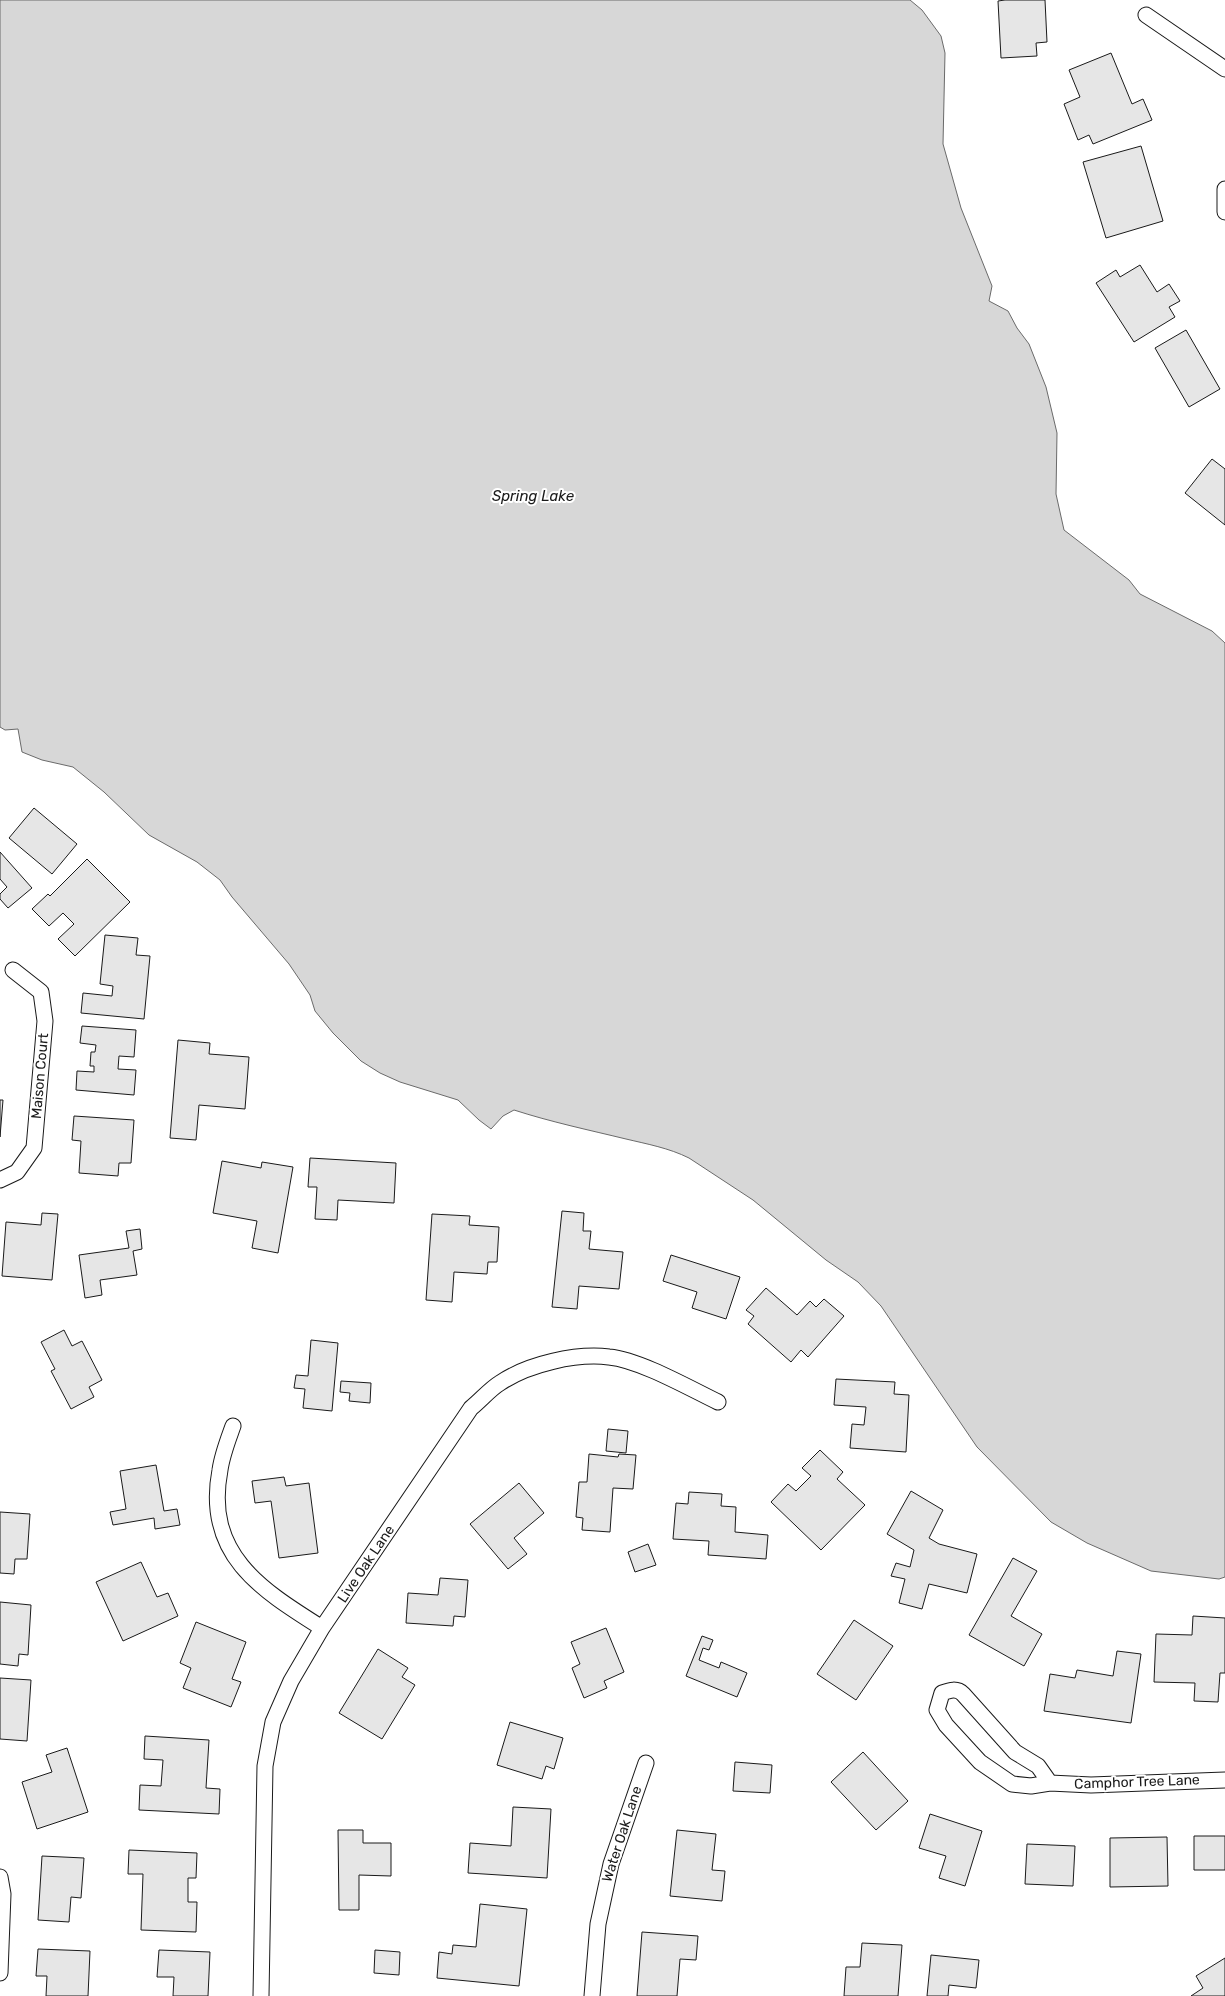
<svg xmlns="http://www.w3.org/2000/svg" width="1225" height="1996" font-family="Rubik,sans-serif">
<style>
.water{fill:#d7d7d7;stroke:#6a6a6a}
.building{fill:#e6e6e6;stroke:#1a1a1a}
.lines{fill:none;stroke-linecap:round;stroke-linejoin:round}
.minor-casing{stroke:#1a1a1a;stroke-width:17}
.minor{stroke:#fff;stroke-width:15}
.labels{text-anchor:middle;dominant-baseline:central;stroke-width:4;stroke-linejoin:round;paint-order:stroke}
.street-label{font-size:14px;fill:#1a1a1a;stroke:#fff}
.water-label{font-size:15px;font-style:italic;fill:#1a1a1a;stroke:#fff}
</style>
<rect width="100%" height="100%" fill="#fff"/>
<path class="water" d="M0,0H910L922,10L941,36L945,53L943,144L961,208L992,286L989,301L1008,311L1017,328L1029,344L1046,387L1057,433L1056,494L1064,530L1129,580L1140,594L1212,631L1225,643V1577L1219,1579L1151,1571L1087,1543L1051,1522L977,1447L881,1306L858,1282L826,1260L753,1200L689,1158C669,1148 647,1144 626,1139C589,1130 551,1122 514,1110L503,1116L491,1129L479,1120L458,1100L400,1082L380,1073L361,1061L333,1033L315,1011L310,995L289,964L232,897L220,880L197,862L149,835L104,792L73,767L42,760L22,752L18,729L5,730L0,727Z"/>
<path class="building" d="M1005,0H1045L1047,42L1036,43L1037,56L1001,58L998,1Z
M1111,53L1132,104L1143,99L1152,120L1093,144L1089,135L1078,140L1064,104L1080,97L1069,70Z
M1141,146L1163,221L1106,238L1083,162Z
M1140,265L1157,292L1169,284L1180,301L1169,307L1175,317L1134,342L1096,283L1116,270L1120,277Z
M1186,330L1220,389L1189,407L1155,348Z
M1212,459L1225,469V525L1185,493Z
M34,808L77,844L52,874L9,838Z
M0,852L32,888L8,908L0,899V894L7,887L0,879Z
M87,859L130,902L75,956L58,939L74,924L63,913L49,926L32,909L48,894L50,896Z
M105,935L138,938L136,955L150,956L144,1019L81,1013L83,993L112,996L113,986L100,984Z
M82,1026L136,1030L134,1057L119,1056L118,1069L136,1070L134,1095L76,1090L77,1071L94,1072V1066H90L91,1052H95L96,1045L80,1043Z
M178,1040L210,1043L209,1054L249,1057L245,1109L199,1105L196,1140L170,1138Z
M0,1100H3L0,1137Z
M74,1116L134,1120L131,1163H119L118,1176L79,1173L81,1141L72,1140Z
M310,1158L396,1163L394,1203L338,1200L337,1220L315,1219L317,1187H308Z
M222,1161L261,1168L262,1162L293,1167L278,1253L252,1248L257,1221L213,1213Z
M562,1211L584,1213L583,1231H591L589,1249L623,1252L619,1289L579,1286L577,1309L552,1307Z
M42,1213L58,1214L52,1280L2,1276L6,1222L41,1225Z
M432,1214L470,1216L469,1225L499,1227L497,1262H488L487,1274L454,1272L452,1302L426,1300Z
M140,1229L142,1249L133,1251L137,1275L100,1280L102,1295L85,1298L79,1255L129,1248L126,1231Z
M671,1255L740,1277L726,1319L692,1308L697,1292L663,1281Z
M766,1288L797,1315L810,1301L816,1307L824,1299L844,1316L808,1357L801,1350L791,1362L748,1324L754,1316L746,1310Z
M64,1330L72,1346L82,1341L102,1380L89,1387L94,1397L71,1409L51,1371L55,1369L41,1342Z
M311,1340L338,1343L332,1411L303,1408L305,1389L294,1388L296,1375L308,1376Z
M836,1379L895,1382L894,1394L909,1395L906,1452L850,1448L852,1424L864,1425L866,1407L834,1405Z
M341,1381L371,1383L370,1403L349,1401L350,1393L340,1392Z
M608,1429L628,1431L626,1453L606,1451Z
M820,1450L843,1472L837,1479L865,1505L821,1550L771,1502L788,1484L796,1491L811,1476L802,1468Z
M589,1454L618,1457L619,1454L636,1455L633,1489L613,1488L610,1532L582,1530L583,1518L576,1517L579,1482H587Z
M156,1465L164,1511L177,1509L180,1525L155,1529L154,1518L113,1525L110,1512L126,1509L120,1471Z
M284,1477L286,1486L309,1483L318,1553L279,1558L271,1501L255,1503L252,1481Z
M519,1483L544,1513L514,1538L527,1554L508,1569L470,1524Z
M911,1491L943,1510L929,1538L939,1544L977,1554L967,1593L929,1584L922,1609L899,1603L905,1579L891,1576L896,1563L910,1567L914,1550L887,1534Z
M689,1492L722,1494L721,1506L736,1507L735,1532L768,1535L766,1559L708,1555L709,1541L673,1539L676,1503L688,1504Z
M0,1512L30,1514L27,1559H15L14,1574L0,1573Z
M648,1544L656,1565L635,1572L628,1552Z
M1013,1558L1037,1571L1011,1616L1042,1634L1024,1666L969,1635Z
M141,1562L157,1597L168,1593L178,1616L123,1641L96,1582Z
M440,1578L468,1580L465,1617L454,1616L453,1626L406,1623L408,1593L438,1595Z
M0,1602L31,1605L28,1655L19,1654L18,1666L0,1664Z
M1193,1616L1225,1618V1673H1220L1218,1702L1194,1701L1195,1683L1154,1682L1156,1634L1192,1635Z
M854,1620L893,1646L856,1700L817,1674Z
M196,1622L246,1642L232,1679L241,1682L231,1707L183,1688L191,1668L180,1663Z
M606,1628L624,1672L604,1681L607,1688L584,1698L572,1668L580,1664L571,1642Z
M702,1636L713,1640L709,1650L703,1648L699,1660L719,1668L721,1662L747,1673L737,1697L686,1676Z
M378,1649L408,1668L402,1677L415,1685L382,1739L339,1713Z
M1117,1651L1141,1654L1131,1723L1044,1711L1050,1674L1075,1678L1077,1670L1113,1676Z
M0,1678L31,1680L27,1741L0,1739Z
M510,1722L563,1738L554,1769L546,1766L542,1779L497,1765Z
M145,1736L209,1740L206,1788L220,1789L219,1814L139,1810L140,1785L161,1786L163,1760L144,1759Z
M67,1748L88,1812L37,1829L22,1782L52,1772L46,1755Z
M863,1752L908,1801L876,1830L831,1782Z
M735,1762L772,1765L770,1793L733,1791Z
M513,1807L551,1809L547,1878L468,1873L470,1843L511,1846Z
M930,1814L982,1831L965,1886L939,1878L946,1856L919,1848Z
M338,1830H363V1843H391V1876L359,1875V1910H339Z
M677,1830L716,1834L712,1870L725,1871L722,1901L670,1896Z
M1194,1836H1225V1870H1194Z
M1167,1837L1168,1886L1110,1887V1838Z
M1027,1844L1075,1846L1073,1886L1025,1884Z
M129,1850L197,1853L196,1878H188V1902H197L196,1932L141,1930L143,1874H128Z
M42,1856L84,1858L81,1898L71,1897L69,1922L38,1920Z
M480,1904L527,1909L519,1986L437,1978L439,1952L452,1954L453,1945L476,1947Z
M642,1932L698,1936L696,1960L680,1959L677,1996H637Z
M862,1943L902,1945L898,1996H844L846,1967H860Z
M38,1949L90,1951L88,1996H46L47,1976H36Z
M159,1950L210,1952L208,1996H173L174,1977H157Z
M375,1950L400,1952L399,1975L374,1973Z
M931,1955L979,1960L976,1988L949,1985L948,1996H927Z
M1225,1958V1996H1191L1203,1988L1196,1976Z"/>
<g class="lines">
<g class="minor-casing">
<path id="minor" d="M1146,15L1225,69
M1225,189V212
M0,1180L17,1172L34,1148L45,1021L41,992L13,970
M233,1426C228,1440 222,1455 220,1470C204,1554 260,1589 322,1628
M1050,1783L1038,1766L1015,1752L963,1694C957,1688 950,1690 942,1693L937,1710L946,1725L980,1762L1012,1784L1031,1786L1050,1783L1091,1785L1225,1780
M0,1877L3,1894L0,1973
M261,1996L265,1766L273,1722L291,1681L322,1628L471,1408C481,1400 490,1389 500,1383C528,1364 576,1353 609,1357C640,1360 689,1388 718,1402
M592,1996L598,1924L611,1864L646,1763"/>
</g>
<use href="#minor" class="minor"/>
</g>
<g class="labels">
<g class="street-label">
<text transform="translate(40 1076) rotate(-85)">Maison Court</text>
<text transform="translate(366 1564) rotate(-56)">Live Oak Lane</text>
<text transform="translate(1137 1782) rotate(-2)">Camphor Tree Lane</text>
<text transform="translate(622 1834) rotate(-72)">Water Oak Lane</text>
</g>
<g class="water-label">
<text x="533" y="496">Spring Lake</text>
</g>
</g>
</svg>
